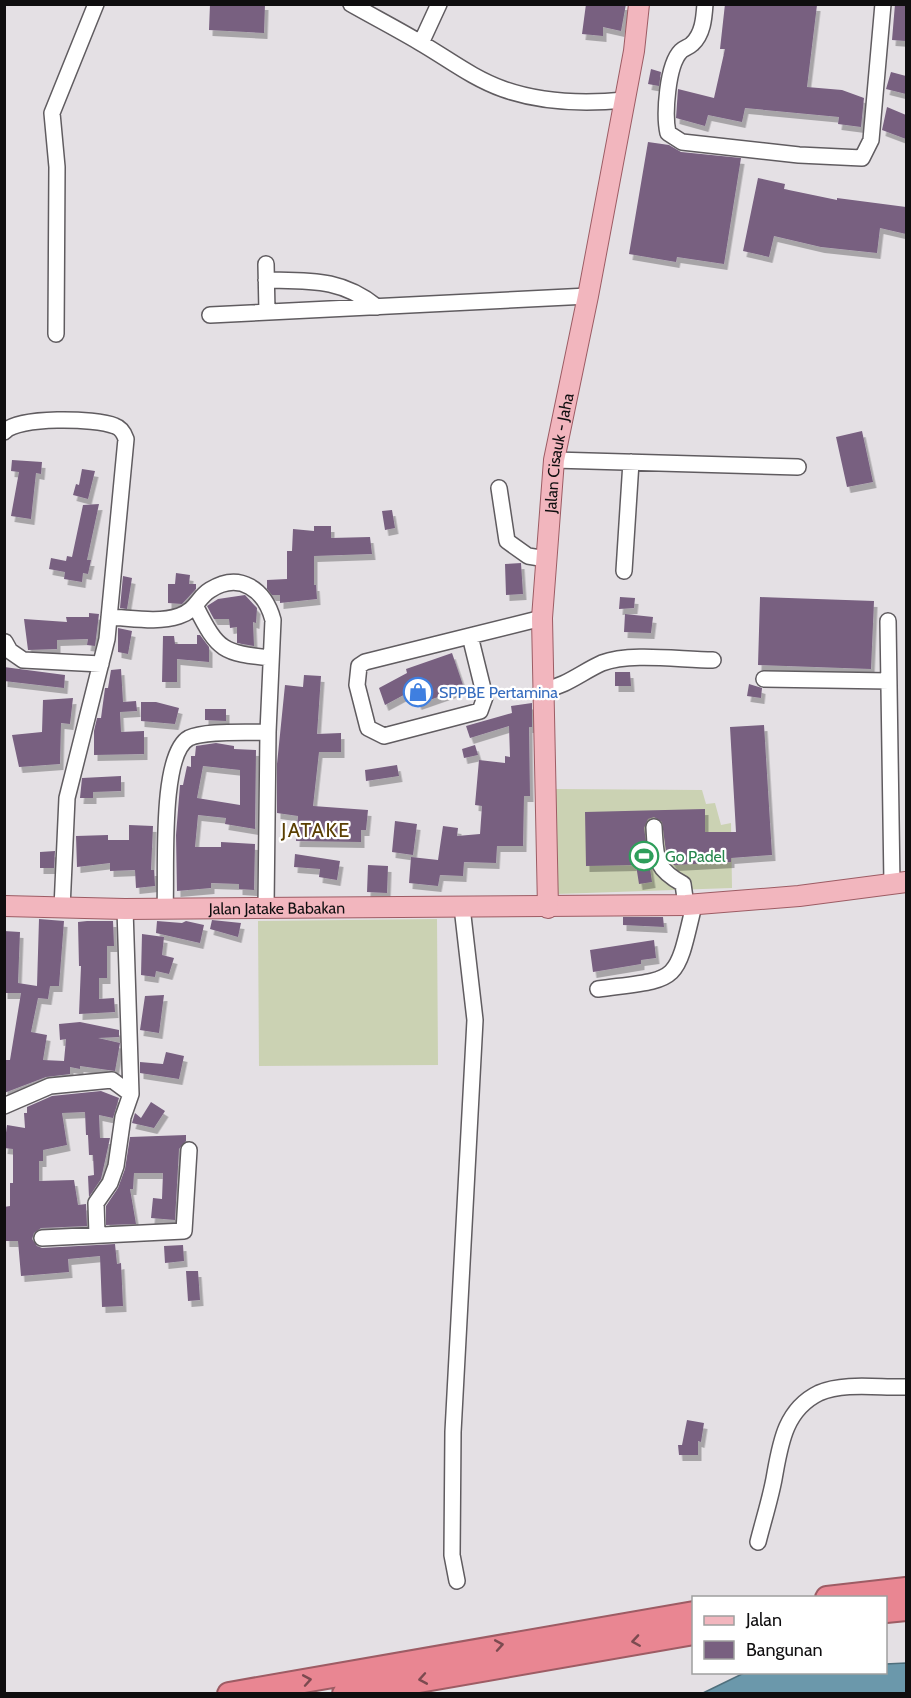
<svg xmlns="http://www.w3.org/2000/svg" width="911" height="1698" font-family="Cabin,sans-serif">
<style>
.grass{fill:#cbd2b3}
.water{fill:#6b98ab;stroke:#4f6f7c;stroke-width:1.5}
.building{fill:#786080;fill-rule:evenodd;filter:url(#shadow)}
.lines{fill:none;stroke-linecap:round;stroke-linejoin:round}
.minor-casing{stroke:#605c60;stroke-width:18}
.major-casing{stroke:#9d5c64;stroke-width:22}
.highway-casing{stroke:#9d5c64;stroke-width:26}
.minor{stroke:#fff;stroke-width:15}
.major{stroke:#f2b6be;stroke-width:20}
.highway{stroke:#e98692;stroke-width:22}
.oneway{stroke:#7c4a50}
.labels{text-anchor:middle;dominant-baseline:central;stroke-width:4.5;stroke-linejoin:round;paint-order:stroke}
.street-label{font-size:16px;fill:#0f0e0f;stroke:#fff}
.shop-label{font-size:16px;fill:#366cbe;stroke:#fff;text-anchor:start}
.leisure-label{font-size:16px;fill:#27864d;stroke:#fff;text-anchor:start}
.quarter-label{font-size:20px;letter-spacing:1.5px;fill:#5b4002;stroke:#fff}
</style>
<defs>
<filter id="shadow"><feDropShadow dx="3.5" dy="6" stdDeviation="0" flood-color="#0004"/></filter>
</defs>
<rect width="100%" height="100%" fill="#e4e0e4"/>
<path class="grass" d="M555,789L702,790L706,804L715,803L721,825L731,823L732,888L557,894Z
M437,919L438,1065L259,1066L258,921Z"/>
<path class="water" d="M906,1663V1693H703L744,1673L886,1672V1664Z"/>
<path class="building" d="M210,4H265L264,33L209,30Z
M586,4H626L621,31L603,27V36L582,34Z
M725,4L817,5L807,87L842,90L864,98L861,127L838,124L839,117L745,108L742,122L708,115L705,126L676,118L678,89L714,98L725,49H720Z
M895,4H906V41L892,40Z
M651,69L661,72L659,86L648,84Z
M891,72L906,76V94L886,89Z
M887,107L906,115V139L882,130Z
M648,142L669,145L681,152L741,158L724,264L677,257L676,262L629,254Z
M758,178L785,184L784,189L837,200V198L906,207V234L880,228L877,253L821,247L774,236L769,257L743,251Z
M862,431L873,482L847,487L836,437Z
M12,460L42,462L41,474L36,473L31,519L11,516L19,472L11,471Z
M82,469L95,471L88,499L73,495L76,484L79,485Z
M99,504L87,560H91L88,574L83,573L82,582L64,579L65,572L49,569L51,558L66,561L67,556L72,557L83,505Z
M392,510L395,528L385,530L382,511Z
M314,526H331V538L370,537L372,554L314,556V585H316L317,599L280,603V595H272L267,589V580L287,579V551H292L293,529L314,531Z
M521,563L523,594L506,595L505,564Z
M176,573L190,575L189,584H196V589L182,604L168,603V584H175Z
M123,576L132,578L127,609L120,608Z
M245,595L257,608L256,623L253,622L254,646L237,643V627L230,628L229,619H214L207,606L218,599Z
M620,597L635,598L634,608L619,609Z
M760,597L874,601L871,669L758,665Z
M89,613L99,614L95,646L87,645L88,639L57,640V649L28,650L24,619L67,622L66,617H89Z
M625,614L653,617L651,633L624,632Z
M118,628L132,631L128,654L118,652Z
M197,635H200L209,647V662L177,659V682H162L163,636H174L175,644H197Z
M452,653L464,688L418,704L413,690L385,705L379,688L407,673L406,669Z
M4,667L65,675L64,688L4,681Z
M121,669L123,702L136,701L137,711L120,712L121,732L144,731V754L94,755V731L97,718H101L105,688H108L111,670Z
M615,672H630L631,686H615Z
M304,675L321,676L317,734L341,733V752H319L313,806L368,810L366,830H361V842L296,841L298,816L277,813V764L285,685L303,687Z
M749,684L762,688L761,698L747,696Z
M73,698L70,724L61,723L60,764L19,767L12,735L42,732L43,700Z
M141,702H156L179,708L175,724L141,721Z
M532,703V727H529L530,796H524L523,846H497L496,863L464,862L463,876L440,875L438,886L409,883L411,857L438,860L443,826L458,828L457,836L480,834L482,806L475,805L479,760L505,763V756L510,757L509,726L470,738L466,726L512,713L511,706Z
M205,709H226V721L205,720Z
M764,725L772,855L731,858V862L674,865L666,852L662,822L654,817L648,819L644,828L652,882L639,884L636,865L586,866L585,812L705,809V832H736L730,727Z
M216,743L234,746V749L256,750L255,829L225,824L226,818L198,815L195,847H221V842L255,844L254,890L239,889V884L211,883V888L177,891L176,835L180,785H183L187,766L191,767V756H195L196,746ZM203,766L240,770V805L197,798Z
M475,745L478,755L464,758L462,749Z
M397,765L399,776L366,781L365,770Z
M121,776V791L93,792V798H80L82,778Z
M395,821L417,824L413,855L392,852Z
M129,825L153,826L151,870H154L155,886L136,888L135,870L110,871V863L77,867L76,836L108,835V840H129Z
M55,851L54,868H40V852Z
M295,854L340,861L337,880L319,877L320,869L294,867Z
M368,865L388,866L387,893L367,892Z
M623,917H663L664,927L623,925Z
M39,919L64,921L59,986H50L48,999L38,998L31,1032L47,1035L43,1060L64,1061L66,1039L60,1040L59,1024L80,1022L119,1030V1037L98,1038L120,1043L115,1071L80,1066V1069L70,1067V1074L46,1077L4,1093V1060H10L21,993H4V931L20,932L18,983L37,986Z
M212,920L241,923L238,937L210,929Z
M87,921H113L114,946H107V978H99V999L114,998L115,1012L79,1014L81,966H79L78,922Z
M157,921L182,923L186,921L204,925L200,943L156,933Z
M142,934L164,937L162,955L174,958L169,974L156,971L155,977L141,975Z
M654,940L656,958L641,960V964L593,972L590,950Z
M164,995L159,1033L140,1030L145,996Z
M166,1052L184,1056L179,1079L140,1073V1062L163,1064Z
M101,1091L119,1098L113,1118L99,1115L100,1138H110L101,1179L89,1197L88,1176L94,1175L93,1155H89L88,1135H86L85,1112L62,1113L67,1145L43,1150V1161H39V1181L74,1180L78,1205L86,1204L87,1226L41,1228L34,1233L32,1239L37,1246L42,1248L115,1244L117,1264L121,1263L123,1306L102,1307L100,1256L68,1259L69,1272L21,1276L18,1241H6L4,1207L10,1206V1183H13V1149L4,1148L7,1125L25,1128L24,1113H27V1107L52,1096Z
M151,1102L165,1111L154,1128L132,1123L135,1113L141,1118Z
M186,1135V1141L179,1149L175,1220L151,1218L153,1198L162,1199L163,1173H134L133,1189H130L136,1224L106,1225V1206L118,1188L125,1169L130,1137Z
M183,1245L184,1261L165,1263L164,1246Z
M186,1271H198L200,1300L188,1301Z
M687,1420L704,1423L701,1442L698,1441V1455H679L678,1445H682Z"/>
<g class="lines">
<g class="minor-casing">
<path id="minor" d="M351,4C374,17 397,29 419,42C447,58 472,78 503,89C542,103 584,104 625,100
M705,4C704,18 703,34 692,44C689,47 684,48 681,51C667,65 664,115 668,133L682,142L799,155L862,158L871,140L883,4
M421,43L439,4
M266,264L267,312
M266,280C310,281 341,278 377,307
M210,315L588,296
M56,334L57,167L52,113L96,4
M4,432C18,416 95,418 115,426C121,428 124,433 126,439L107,639L67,798L62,908
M554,460L798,467
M499,488L507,541L528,556L546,559
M624,571L631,462
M196,607C218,651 223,653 271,658
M109,617C132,618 158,623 179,616C197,610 197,598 210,590C240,571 265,590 273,620L268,732L266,907
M888,621L892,884
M470,636L485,697L480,711L384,736L368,728L357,685L359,666L365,662C424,647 483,633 542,618
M5,642L10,651L23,660L101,664
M764,679L889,681
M544,690C566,686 582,672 602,663C631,652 681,660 713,660
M654,827C656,858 654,868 683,884L686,905
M165,908C167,874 159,754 189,738C205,730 248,733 268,732
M598,989C680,978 675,986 694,905
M4,1106L50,1086L112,1080L131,1094
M97,1235L96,1203L110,1183L116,1166L123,1117L131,1094L125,909
M42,1238L184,1231L189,1150
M758,1542C763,1522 770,1500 774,1479C780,1446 784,1410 819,1393C844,1382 880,1388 906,1387
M457,1581L452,1555L453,1432L475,1020L462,907"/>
</g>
<g class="major-casing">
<g id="major">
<path id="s1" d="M4,906L125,909L686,905L799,896L906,882"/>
<path id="s2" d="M548,908L542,618L554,460L588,296L634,51L639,4"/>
</g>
</g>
<g class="highway-casing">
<path id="highway" d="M827,1598L906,1589
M886,1611L906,1609
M229,1694L694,1613
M344,1694L694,1633"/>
</g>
<use href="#minor" class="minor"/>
<use href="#major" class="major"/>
<use href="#highway" class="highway"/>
</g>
<defs><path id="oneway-chevron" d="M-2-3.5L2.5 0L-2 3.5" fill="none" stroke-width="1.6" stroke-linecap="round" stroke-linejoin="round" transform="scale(1.5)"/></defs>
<g class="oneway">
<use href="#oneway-chevron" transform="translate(636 1641) rotate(171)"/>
<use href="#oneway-chevron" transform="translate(499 1645) rotate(-10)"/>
<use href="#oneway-chevron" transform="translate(423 1679) rotate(170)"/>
<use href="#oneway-chevron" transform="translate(307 1680) rotate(-10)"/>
</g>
<defs>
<g id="shop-ring" transform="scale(1.5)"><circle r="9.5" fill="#fff" stroke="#3f7fe0" stroke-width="1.5"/><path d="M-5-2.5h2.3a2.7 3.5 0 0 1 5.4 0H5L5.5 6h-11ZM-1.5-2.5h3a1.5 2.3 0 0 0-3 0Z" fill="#3f7fe0"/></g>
<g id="stadium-ring" transform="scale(1.5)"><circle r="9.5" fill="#fff" stroke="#2e9e5b" stroke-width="1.5"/><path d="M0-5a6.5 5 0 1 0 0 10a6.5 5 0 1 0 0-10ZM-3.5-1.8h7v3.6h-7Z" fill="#2e9e5b"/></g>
</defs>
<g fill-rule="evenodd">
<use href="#shop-ring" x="418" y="692"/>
<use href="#stadium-ring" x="644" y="856"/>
</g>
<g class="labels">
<g class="street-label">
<text stroke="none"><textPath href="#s2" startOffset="456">Jalan Cisauk - Jaha</textPath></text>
<text stroke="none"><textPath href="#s1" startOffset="273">Jalan Jatake Babakan</textPath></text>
</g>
<g class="shop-label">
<text x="439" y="692">SPPBE Pertamina</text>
</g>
<g class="leisure-label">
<text x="665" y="856">Go Padel</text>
</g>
<g class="quarter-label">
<text x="316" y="830">JATAKE</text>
</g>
</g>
<rect width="911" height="1698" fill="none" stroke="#0f0e0f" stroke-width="12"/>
<rect x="692" y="1596" width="195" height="78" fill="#ffffff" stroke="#9f9f9f" stroke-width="1.5"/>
<rect x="704" y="1616" width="30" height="9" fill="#f2b6be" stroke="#9f9f9f" stroke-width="1.5"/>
<text x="746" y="1626" font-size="18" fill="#0f0e0f">Jalan</text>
<rect x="704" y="1641" width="30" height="18" fill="#786080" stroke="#9f9f9f" stroke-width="1.5"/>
<text x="746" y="1656" font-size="18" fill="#0f0e0f">Bangunan</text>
</svg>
